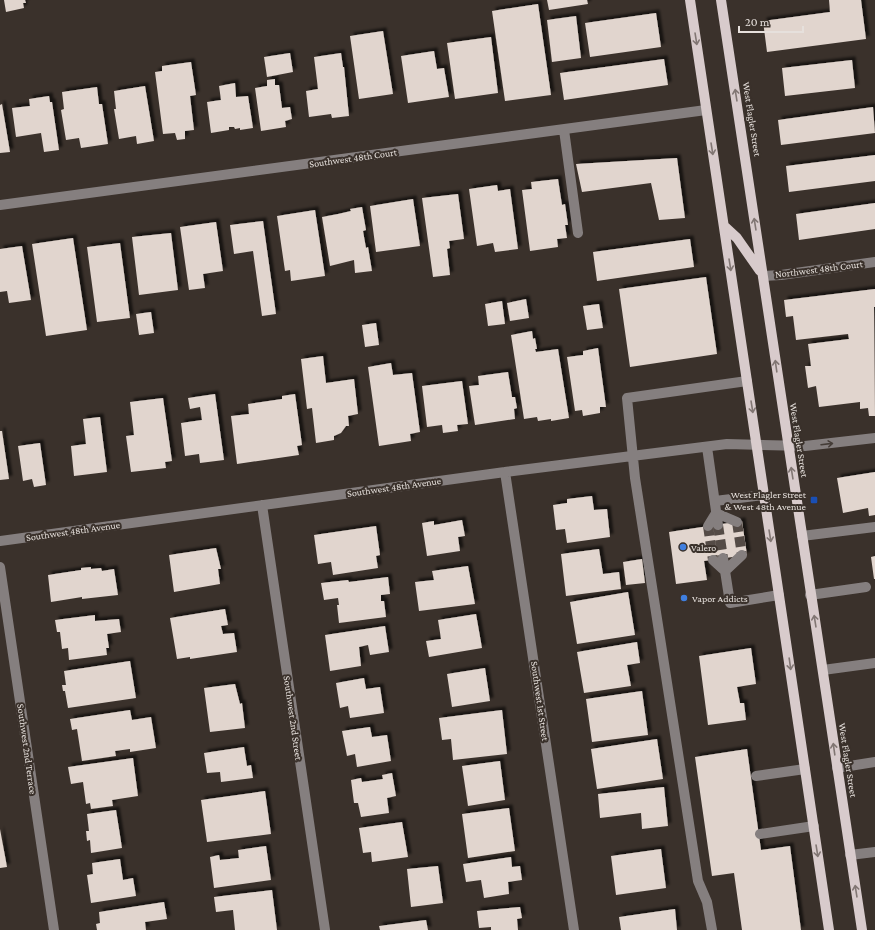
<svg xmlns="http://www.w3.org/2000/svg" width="875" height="930" font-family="'Crimson Pro',serif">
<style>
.building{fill:#e1d5ce;filter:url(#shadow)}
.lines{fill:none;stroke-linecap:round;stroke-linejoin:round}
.minor-tunnel{stroke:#544b46;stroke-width:10;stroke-dasharray:10 5;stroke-linecap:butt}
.minor{stroke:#857f7f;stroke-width:10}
.major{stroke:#d8cbcc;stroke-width:10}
.oneway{stroke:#817673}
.oneway2{stroke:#453d38}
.transit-dot{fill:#1a4fb4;stroke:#3a312b;stroke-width:1.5}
.shop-dot{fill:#3f7fe0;stroke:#3a312b;stroke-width:1.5}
.labels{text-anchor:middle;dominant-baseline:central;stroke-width:4;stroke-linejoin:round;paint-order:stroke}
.street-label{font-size:10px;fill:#e6e0dc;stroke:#3a312b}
.poi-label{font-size:10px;fill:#e6e0dc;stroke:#3a312b;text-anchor:start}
</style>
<defs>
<filter id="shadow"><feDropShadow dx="3.5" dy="-3.5" stdDeviation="1" flood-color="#0009"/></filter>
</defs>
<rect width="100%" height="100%" fill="#3a312b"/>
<path class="building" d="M4,0H25L26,3H23L24,8L6,12Z
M547,0H587L588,4L549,10Z
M829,0H861L866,39L767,52L763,21L830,12Z
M538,4L551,95L505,101L492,11Z
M656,13L661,47L590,57L585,23Z
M576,16L581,58L552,62L547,20Z
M383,31L393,94L359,99L350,36Z
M491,37L498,93L455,99L447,43Z
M434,51L437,69L444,68L449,97L408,103L401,56Z
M290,53L293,72L267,77L264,57Z
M341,53L343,67H344L349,116L332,118L331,114L309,117L306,91L318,89L314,57Z
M664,59L668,85L564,100L560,73Z
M852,60L855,88L785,96L782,68Z
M191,62L196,95L190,96L194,130L185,131V139L177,140L175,133L163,134L155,72L162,71V66Z
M275,79V85H279L282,108L290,107L292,119L285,121L286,127L261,131L255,88L267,86V80Z
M235,83L236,97L248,96L253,128L240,130V128L235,129L234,127H229V130L211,133L207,102L221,100L219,86Z
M145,86L154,141L137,144L136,136L119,139L114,109H116L114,91Z
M97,87L99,104H102L108,144L81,148L79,138L66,140L61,110L64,109L62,92Z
M49,96L50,102H52L59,150L44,152L41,133L16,137L12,108L30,106L29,99Z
M2,104L10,152L0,153V105Z
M873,107L875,133L781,145L778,120Z
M875,155V181L789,192L786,166Z
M677,158L685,218L659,220L651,183L582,192L576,164Z
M558,179L562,205L565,204L568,225H565L567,238L557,239L558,247L530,251L522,190L532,189L531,182Z
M497,185L498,191L510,189L518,249L495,252L493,243L477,246L469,189Z
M458,194L464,239L449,241L450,248L447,249L450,275L433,277L422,198Z
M413,199L420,246L376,252L370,206Z
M875,203V229L799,240L796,214Z
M362,207L366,230L363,231L366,248L368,247L372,271L355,273L354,260L330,266L322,217L338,214L351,211L350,209Z
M315,210L325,276L291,281L290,270L285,271L277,216Z
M263,221L276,314L262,316L253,251L234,254L230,225Z
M216,222L223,271L203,274L205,288L189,290L180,227Z
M171,233L178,290L139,295L132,237Z
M73,238L87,330L46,336L32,244Z
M690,239L694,267L597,281L593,252Z
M120,243L130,318L97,322L87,247Z
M22,246L31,300L9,303L7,291L0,292V249Z
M706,277L717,354L630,367L619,289Z
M875,289V307H874L875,416H869L868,408L860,409V402L819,407L816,386L808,388L805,366H811L808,344L849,339L848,334L796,340L793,316L786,317L784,300Z
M526,299L529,318L510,321L507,303Z
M502,301L505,324L488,326L485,304Z
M599,304L603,328L587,330L583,306Z
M151,312L154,333L139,335L136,314Z
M376,323L379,345L365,347L362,325Z
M532,331L533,339L535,338L537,349H535L536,352L558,349L569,418L551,421V419L538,421L537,417L524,419L511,335Z
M598,348L606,407H600V413L583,416L582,410L575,411L567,357L583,355V351Z
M323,356L326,383L354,379L358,414L348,416L349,426H346L341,433L334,436V440L316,443L312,408L307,409L301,359Z
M391,363L393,375L412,373L420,432L410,434L411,441L379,446L368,367Z
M508,372L512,397H515L517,408L514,409L515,419L475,425L469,386L479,385L478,376Z
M462,381L468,424L457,425L458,431L443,433L442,425L427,427L422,386Z
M215,394L224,460L200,463L199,454L185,456L181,423L202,420L200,407L190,409L188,398Z
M295,394L302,445L297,446L299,455L237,464L231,416L249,414L248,404L282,399V396Z
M163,398L172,461L165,462L166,468L131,472L126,436L134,435L130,402Z
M100,417L107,472L74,476L71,446L86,444L83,419Z
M0,431H2L9,479L0,480Z
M40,443L46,485L34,487L32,479L23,481L18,446Z
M875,472V515L869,516L868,508L843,513L837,478Z
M592,496L594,510L607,509L610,537L567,543L565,529L556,530L553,505L567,503V499Z
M462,520L465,536L458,537L460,551L427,556L422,523L434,521V525Z
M742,521L747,555L704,561L707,580L676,584L669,532Z
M376,526L380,555L376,556L378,568L333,575L331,562L318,564L314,535Z
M216,548L221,569H218L220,584L174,592L169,555Z
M599,549L603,574L619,572L621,589L566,596L561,554Z
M875,556V579H874L871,557Z
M642,559L645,583L626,585L623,562Z
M468,566L475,604L419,611L415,582L434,580L432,571Z
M91,567V569L101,568L102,571L114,569L118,595L82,599V597L51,602L48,575L81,570V568Z
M388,577L390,594L381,595V601H384L386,617L339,623L337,605H339L338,598L324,600L321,583L348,580L349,582Z
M628,592L635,635L577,644L570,602Z
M225,609L228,625L221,626L223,634L234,633L237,652L190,659V657L177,659L170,618Z
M476,614L482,648L429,657L426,641L441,639L438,620Z
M95,615V621L119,619L121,632L107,634L109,648H106L107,655L69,660L68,648L62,649L60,632H57L55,620Z
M385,626L389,652L370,655L368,645L359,647L361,666L330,671L325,635Z
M637,642L640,663L627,665L631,686L584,693L577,652Z
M751,648L756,684L737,687L740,703H744L746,720L708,725L699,656Z
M130,661L136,698L68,708L65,691H63L62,685H66L64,671Z
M485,668L490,701L452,707L447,674Z
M364,678L366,689L380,687L384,713L350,718L348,706L340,708L336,683Z
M235,684L240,704L242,703L245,728L210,732L204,688Z
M642,691L648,735L592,742L586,699Z
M130,710L132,720L151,717L156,748L130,752V749L115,751L116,756L82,761L77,729L72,730L70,719Z
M502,710L507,754L453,760L451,739L442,740L439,718Z
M370,727L372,737L387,735L391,761L357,767L355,754L347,756L342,731Z
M657,739L663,779L597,789L591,749Z
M244,747L247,766L251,765L253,778L221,782L220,772L207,773L204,753Z
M747,749L761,850L790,846L801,930H742L734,873L712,876L695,757Z
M133,758L138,796L112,800L113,806L91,809L90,803L86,804L83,782L71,784L68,767Z
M500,761L505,800L468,806L462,766Z
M392,773L396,796L387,798L389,813L361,817L358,803H354L351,780L361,778L362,782L383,779L382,775Z
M664,787L668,826L642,829L641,813L600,818L598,794Z
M265,791L271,834L207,842L201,800Z
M509,808L515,851L468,858L462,814Z
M116,810L122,848L91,853L90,840L87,841L86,831H89L87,814Z
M402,822L408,857L372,862L371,852L363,853L359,828Z
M0,829L7,867L0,868Z
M266,846L271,880L214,888L210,857L219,855L220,860L239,858L238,850Z
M661,849L666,888L616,895L611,856Z
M511,857L512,867L520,866L522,880L508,882L509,894L484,898L481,880L466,882L463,864Z
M120,859L123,880L133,878L136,896L91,903L87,875L93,874L92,863Z
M438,866L443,903L411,907L407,869Z
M272,890L277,930H235L233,910L216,912L214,897Z
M164,902L167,919L145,922L146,930H97L96,924L100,923L99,912Z
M520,907L522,918L517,919L518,930H491V927L479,928L477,911Z
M675,909L677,930H621L619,917Z
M426,920L428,930H380L379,926Z"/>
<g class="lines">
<path class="minor-tunnel" d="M737,522L742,555
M718,525L723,558
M708,526L713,560"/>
<path class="minor" d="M564,130L578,233
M0,205L706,110
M763,276L781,275L875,262
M707,447L718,525
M505,472L574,930
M715,501L764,495
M262,505L325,930
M708,526L716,513L737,522
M802,536L875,527
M0,541L505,472L727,444L805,446L875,438
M723,558L730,603L779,595
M713,560L725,571L742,555
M0,567L54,930
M810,595L866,587
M823,670L875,663
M837,768L875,762
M756,776L805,769
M760,834L814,826
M850,855L875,852
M712,930L707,902L698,881L635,478L627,398L747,381"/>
<path class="major" d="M690,0L829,930
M721,0L862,930
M724,226L737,238L760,271"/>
</g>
<defs><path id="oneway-shaft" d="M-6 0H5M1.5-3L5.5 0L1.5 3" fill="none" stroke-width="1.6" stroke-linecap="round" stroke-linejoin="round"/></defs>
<g class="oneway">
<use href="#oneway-shaft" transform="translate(696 39) rotate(81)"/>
<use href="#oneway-shaft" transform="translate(736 95) rotate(-99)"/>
<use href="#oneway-shaft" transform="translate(712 149) rotate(81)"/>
<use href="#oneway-shaft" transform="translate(755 224) rotate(-99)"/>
<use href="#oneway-shaft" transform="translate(730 265) rotate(81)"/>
<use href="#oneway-shaft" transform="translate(776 366) rotate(-98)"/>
<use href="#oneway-shaft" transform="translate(752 407) rotate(81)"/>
<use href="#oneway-shaft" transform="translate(792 473) rotate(-99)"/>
<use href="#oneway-shaft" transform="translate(770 536) rotate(81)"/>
<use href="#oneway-shaft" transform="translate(815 621) rotate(-99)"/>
<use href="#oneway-shaft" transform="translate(790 664) rotate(82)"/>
<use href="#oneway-shaft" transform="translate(834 749) rotate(-98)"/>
<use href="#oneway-shaft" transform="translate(817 851) rotate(81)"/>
<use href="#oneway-shaft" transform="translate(856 891) rotate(-99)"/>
</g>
<use class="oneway2" href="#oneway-shaft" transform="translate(827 444) rotate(-7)"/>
<rect class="transit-dot" x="810" y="496" width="8" height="8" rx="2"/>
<g class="shop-dot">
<circle cx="683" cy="547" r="4"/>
<circle cx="684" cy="598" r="4"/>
</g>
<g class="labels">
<g class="street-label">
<text transform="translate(752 119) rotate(81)">West Flagler Street</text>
<text transform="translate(353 158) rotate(-8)">Southwest 48th Court</text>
<text transform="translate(819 269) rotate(-7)">Northwest 48th Court</text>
<text transform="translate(799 440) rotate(81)">West Flagler Street</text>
<text transform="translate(394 487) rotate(-8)">Southwest 48th Avenue</text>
<text transform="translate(73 531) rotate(-8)">Southwest 48th Avenue</text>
<text transform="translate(540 701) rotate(82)">Southwest 1st Street</text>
<text transform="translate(293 718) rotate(82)">Southwest 2nd Street</text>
<text transform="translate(27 749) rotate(82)">Southwest 2nd Terrace</text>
<text transform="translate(848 760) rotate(81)">West Flagler Street</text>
</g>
<g class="poi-label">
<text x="806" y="494" text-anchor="end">West Flagler Street<tspan x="806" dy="12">&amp; West 48th Avenue</tspan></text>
<text x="691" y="547">Valero</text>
<text x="692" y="598">Vapor Addicts</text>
</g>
</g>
<path d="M739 26v6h64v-6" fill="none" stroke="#e6e0dc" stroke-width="2"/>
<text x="745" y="26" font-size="12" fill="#e6e0dc" stroke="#3a312b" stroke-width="3" paint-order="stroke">20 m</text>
</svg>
